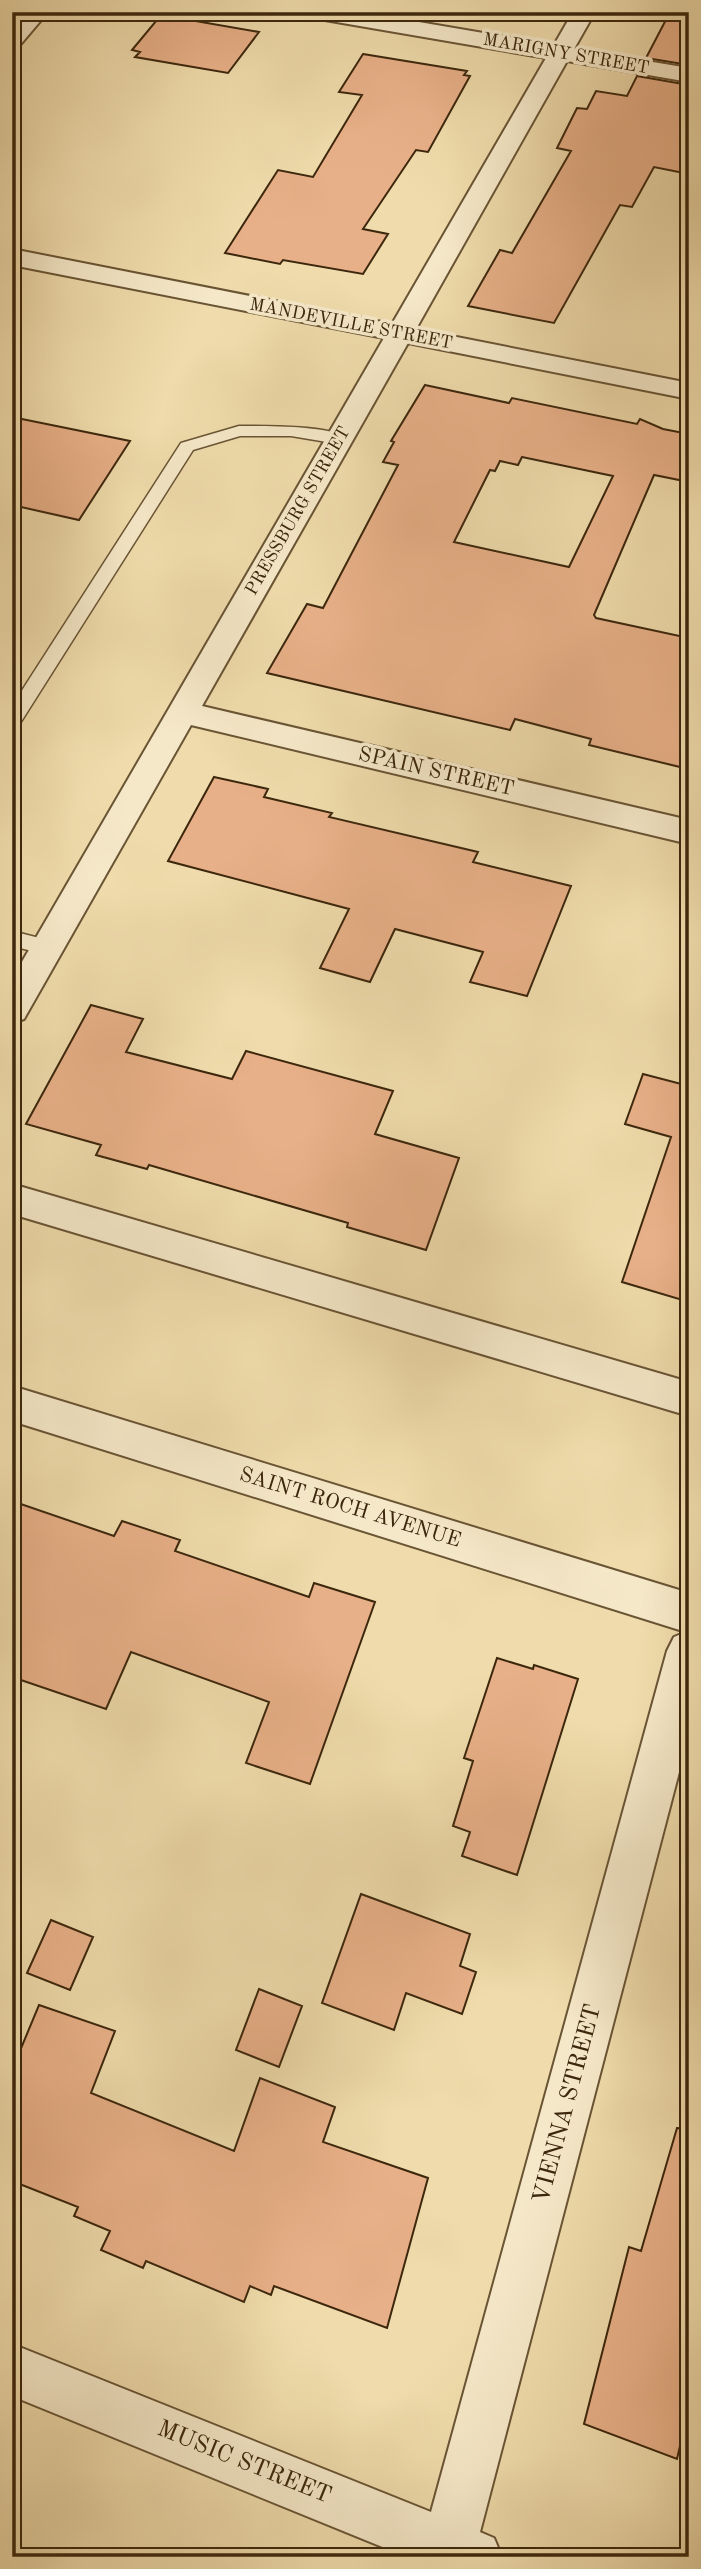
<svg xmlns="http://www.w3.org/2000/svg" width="701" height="2569" font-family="'Old Standard TT',serif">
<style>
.building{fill:#e8b088;stroke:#3c270d;stroke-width:2;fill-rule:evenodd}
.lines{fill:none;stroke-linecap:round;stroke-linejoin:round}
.service-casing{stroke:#695434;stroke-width:3}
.minor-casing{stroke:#695434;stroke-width:4}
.service{fill:#f5e8c8;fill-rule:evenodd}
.minor{fill:#f5e8c8;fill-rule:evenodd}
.labels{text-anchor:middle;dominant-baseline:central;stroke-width:7;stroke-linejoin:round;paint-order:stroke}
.far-street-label{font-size:18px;fill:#3c270d;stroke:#f5e8c8}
.street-label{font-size:21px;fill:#3c270d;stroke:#f5e8c8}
.near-street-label{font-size:24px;fill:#3c270d;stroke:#f5e8c8}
</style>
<rect width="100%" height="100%" fill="#efdbab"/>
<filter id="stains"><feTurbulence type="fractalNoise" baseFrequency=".00286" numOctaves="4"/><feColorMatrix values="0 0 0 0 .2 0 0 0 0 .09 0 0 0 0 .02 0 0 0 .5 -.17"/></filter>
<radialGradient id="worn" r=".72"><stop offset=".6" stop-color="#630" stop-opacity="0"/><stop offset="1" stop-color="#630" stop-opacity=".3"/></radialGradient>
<path class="building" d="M670,12H689V65L646,58Z
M161,15L259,32L228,73L135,57L140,52L132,50Z
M363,54L467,71L464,75L470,76L428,152L416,150L363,229L388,234L363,274L283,260L280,264L225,253L278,170L313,177L362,95L339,92Z
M637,76L689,85V174L654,167L632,207L620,205L554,323L468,306L500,250L512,253L571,151L557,148L577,108L587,109L596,91L627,96Z
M425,385L509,403L512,398L637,424L640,419L663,429L689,434V482L654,475L594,615L596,618L689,638V745L680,767L589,745L591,739L515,719L510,730L267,673L307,604L323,608L398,465L383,462L394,442L391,441ZM522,457L613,476L569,567L454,542L490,470L495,471L500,461L518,465Z
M12,417L130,441L79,520L12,505Z
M214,777L268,789L264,797L332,813L329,817L478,852L473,862L571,886L527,996L470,982L483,952L395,929L370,982L320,968L349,909L168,861Z
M91,1005L143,1019L126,1052L232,1079L246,1051L393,1091L375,1134L459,1158L426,1250L347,1227L348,1223L149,1165L147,1169L96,1155L101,1145L26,1124Z
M643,1074L689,1086V1302L622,1282L671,1137L625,1124Z
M12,1501L114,1536L122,1521L180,1540L175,1551L309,1597L314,1583L375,1602L310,1784L246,1763L269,1702L131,1652L106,1709L12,1677Z
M497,1658L533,1669L534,1665L578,1679L517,1875L462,1856L470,1832L453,1826L473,1761L464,1758Z
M361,1894L470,1934L460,1966L476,1972L462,2014L406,1993L394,2030L322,2003Z
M51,1920L93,1937L70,1990L27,1973Z
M259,1989L302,2006L279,2067L236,2050Z
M39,2005L115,2031L91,2093L234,2151L260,2078L335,2107L323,2142L428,2178L387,2328L274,2286L271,2295L250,2286L244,2302L146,2261L143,2268L101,2250L110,2231L74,2216L78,2207L12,2181V2070Z
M677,2128L689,2129V2407L677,2459L584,2424L629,2247L641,2251Z"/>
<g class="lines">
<g class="service-casing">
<path id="service" d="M239,426C261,426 334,425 347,439L339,444L291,436H240L193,450L19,725L12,727V706L181,443Z
M12,931L55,942L58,947L55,952L48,955L12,946Z"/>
</g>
<g class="minor-casing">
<path id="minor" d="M25,12H48L20,45L12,47V26Z
M308,12H360L554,45L573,12H595L574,49L689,68V82L567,61L416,329L689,383V399L408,343L202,706L689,820V844L191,725L24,1019L12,1023V979L384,338L12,265V249L392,324L546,58L319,19L311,17Z
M12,1184L689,1382V1416L12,1214Z
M12,1386L689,1593V1734L480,2532L494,2538L502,2557H407L12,2396V2344L431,2512L667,1651L674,1637L686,1632L12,1421Z"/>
</g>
<use href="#service" class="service"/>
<use href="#minor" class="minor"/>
</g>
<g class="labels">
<g class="far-street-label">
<text transform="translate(566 54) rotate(10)">MARIGNY STREET</text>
<text transform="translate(351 324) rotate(11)">MANDEVILLE STREET</text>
<text transform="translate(298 511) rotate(-60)">PRESSBURG STREET</text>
</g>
<g class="street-label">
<text transform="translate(436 772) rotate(13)">SPAIN STREET</text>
<text transform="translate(350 1508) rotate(17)">SAINT ROCH AVENUE</text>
</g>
<g class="near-street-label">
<text transform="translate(568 2104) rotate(-75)">VIENNA STREET</text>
<text transform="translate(244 2463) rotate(22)">MUSIC STREET</text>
</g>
</g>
<rect width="701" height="2569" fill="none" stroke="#efdbab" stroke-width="42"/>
<rect x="14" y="14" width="673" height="2541" fill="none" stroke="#3c270d" stroke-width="3.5"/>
<rect x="21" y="21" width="659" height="2527" fill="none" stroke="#3c270d" stroke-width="2"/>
<rect width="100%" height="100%" filter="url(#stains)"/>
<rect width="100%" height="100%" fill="url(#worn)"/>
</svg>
